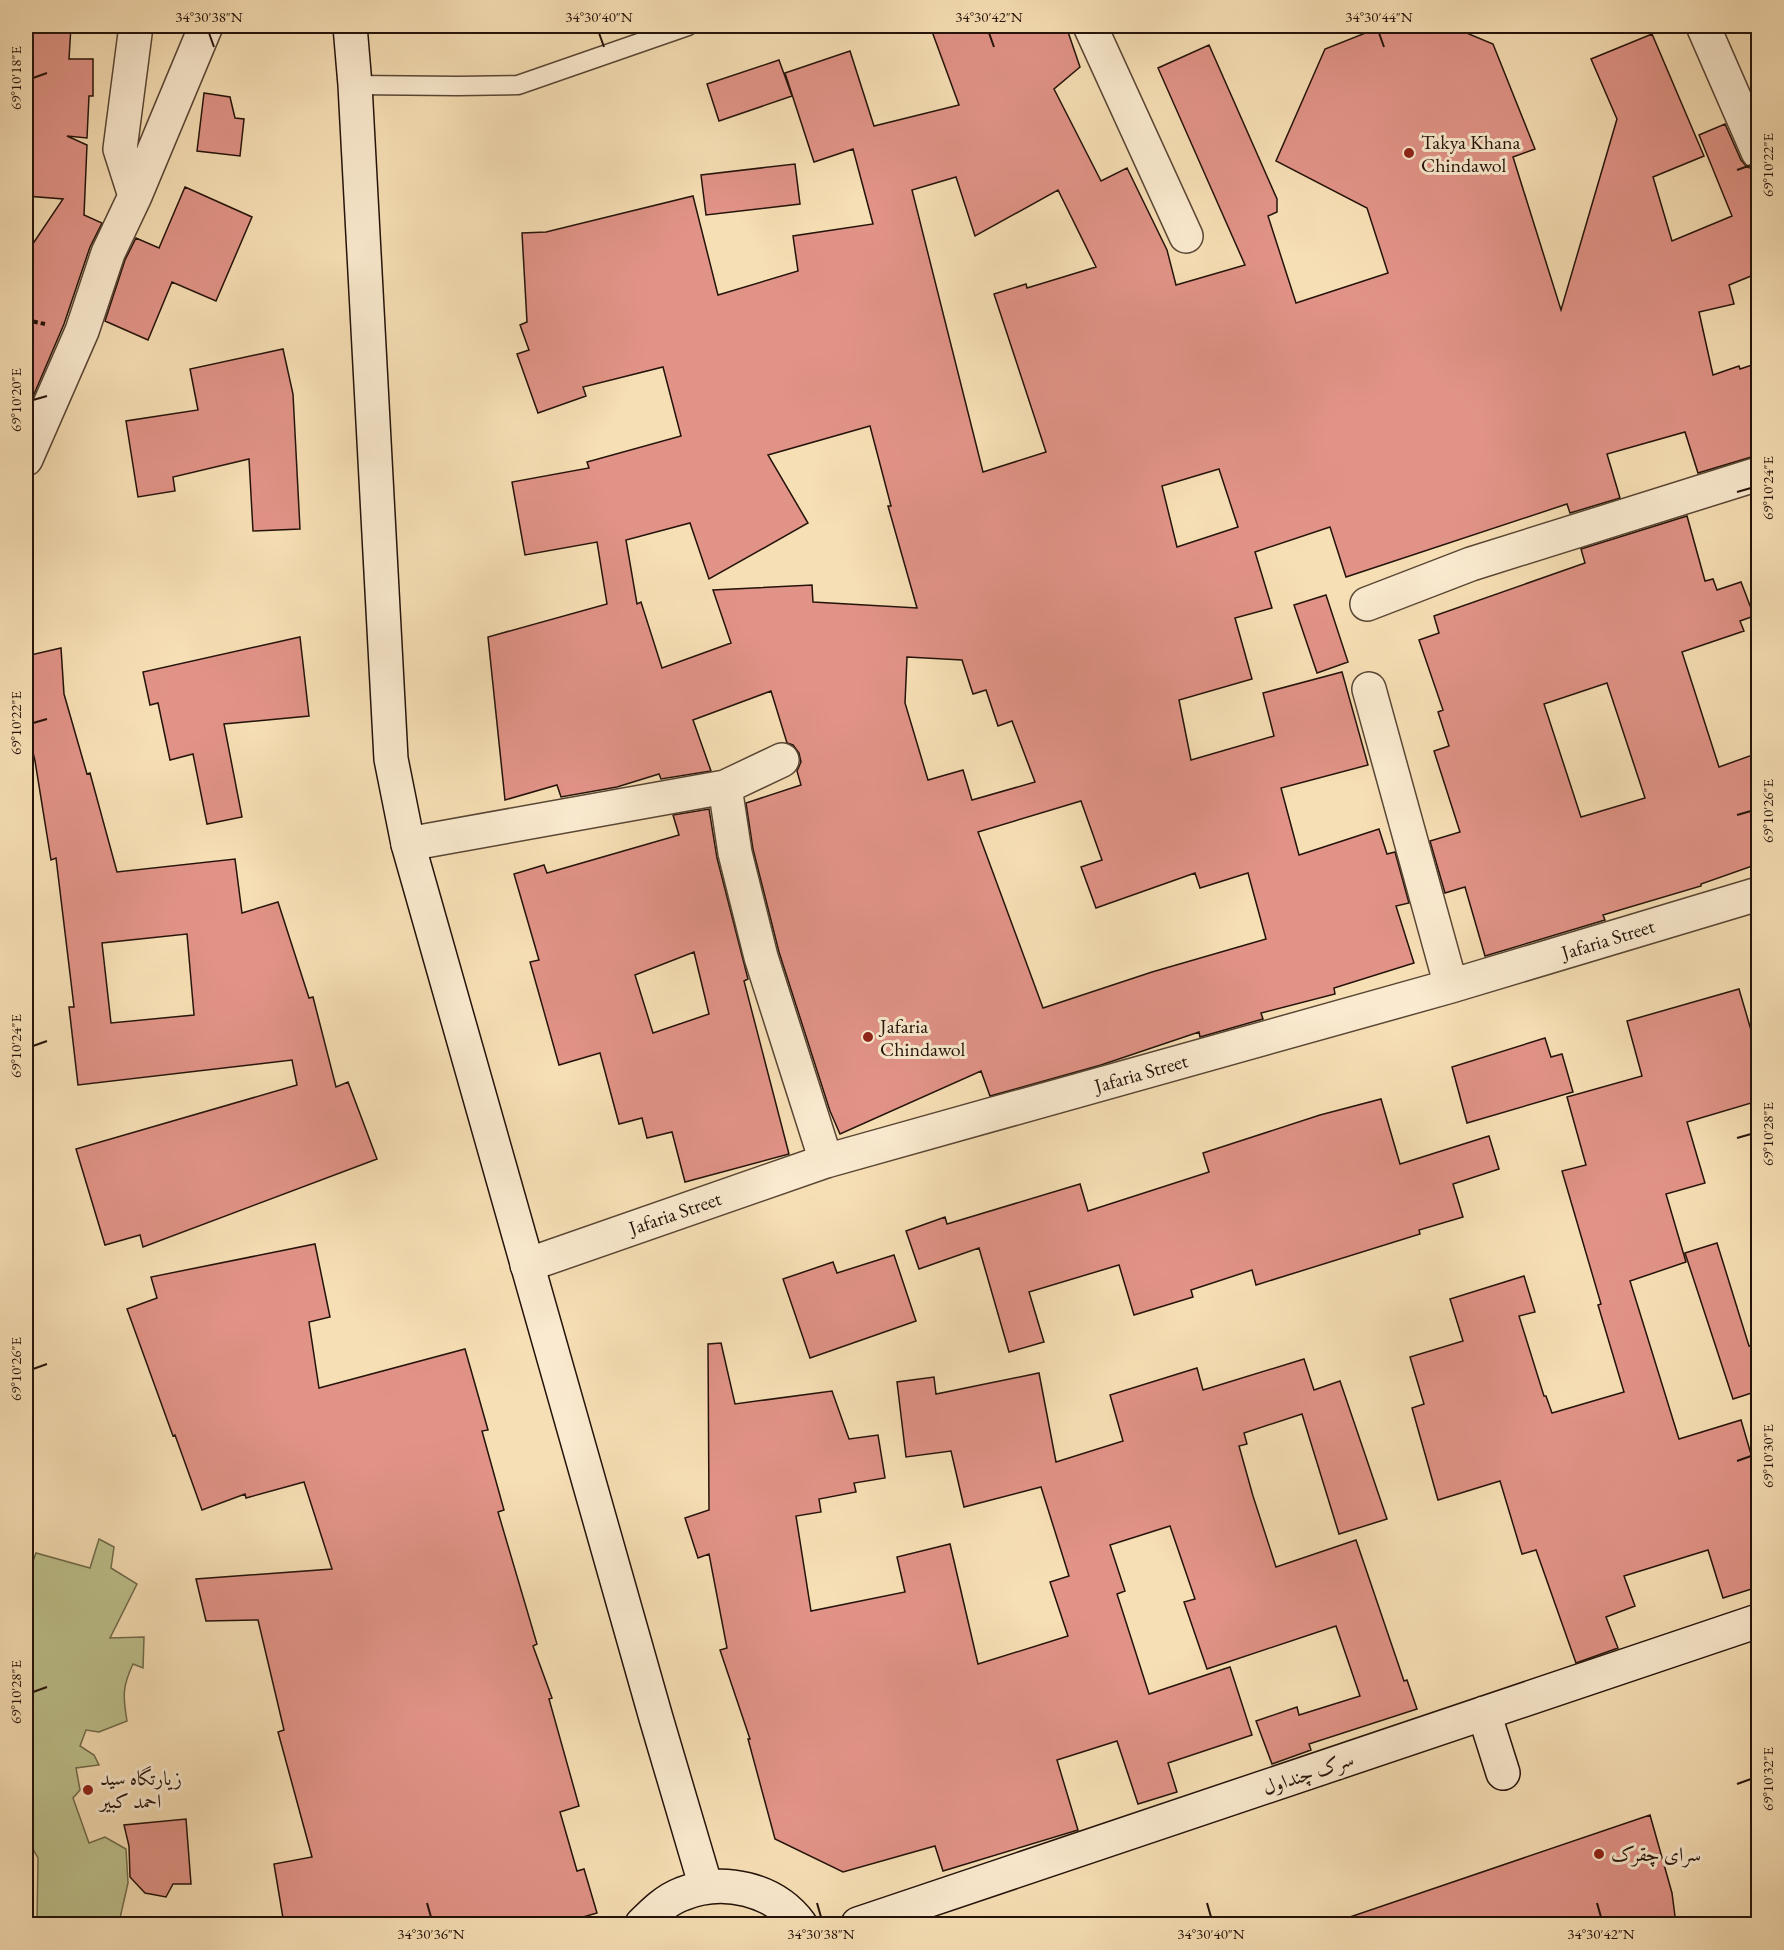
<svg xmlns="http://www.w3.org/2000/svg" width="1784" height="1950" font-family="'EB Garamond',Amiri,serif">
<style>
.green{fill:#bdc18d;stroke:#706a4c;stroke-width:1.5}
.building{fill:#e19387;stroke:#24130a;stroke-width:1.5;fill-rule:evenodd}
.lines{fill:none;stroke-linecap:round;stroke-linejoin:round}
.lane-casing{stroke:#594635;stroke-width:21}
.street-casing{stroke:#594635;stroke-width:36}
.secondary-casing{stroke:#24130a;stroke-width:36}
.path{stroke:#24130a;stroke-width:4;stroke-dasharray:4.5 3;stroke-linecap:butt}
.lane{stroke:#faeacf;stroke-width:18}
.street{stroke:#faeacf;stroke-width:33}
.secondary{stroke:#faeacf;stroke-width:33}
.ticks{fill:none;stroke:#24130a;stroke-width:2}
.poi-dot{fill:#8f2418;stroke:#faeacf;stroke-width:2}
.labels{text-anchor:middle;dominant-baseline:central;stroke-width:6;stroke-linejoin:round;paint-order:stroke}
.poi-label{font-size:20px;fill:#24130a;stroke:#faeacf;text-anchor:start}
.street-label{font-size:20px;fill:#24130a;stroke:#faeacf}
.neatline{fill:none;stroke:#24130a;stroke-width:2}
.ticks-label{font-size:15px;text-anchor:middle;fill:#24130a}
</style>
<rect width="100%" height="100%" fill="#f7dfb5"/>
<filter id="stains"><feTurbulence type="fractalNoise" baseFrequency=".00333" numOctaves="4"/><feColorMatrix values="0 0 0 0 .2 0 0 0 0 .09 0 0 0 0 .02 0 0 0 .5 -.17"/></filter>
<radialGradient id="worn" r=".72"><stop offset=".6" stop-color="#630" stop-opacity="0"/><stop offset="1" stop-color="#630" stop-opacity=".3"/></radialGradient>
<path class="green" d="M99,1539L114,1547L111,1568L137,1584L110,1638L144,1637L143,1668L133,1664C122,1687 123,1697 127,1721L99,1732L86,1730L80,1746L94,1755L99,1765L76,1768L80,1790L73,1798L89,1843L105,1837L126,1849L128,1883L120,1918L81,1921L80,1924H37L38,1858L26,1837V1580L36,1553L90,1568Z"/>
<path class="building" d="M26,26H71L69,59H93V96H89L87,138L67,136L87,145L84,215L102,223L90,247L64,324L26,413V254L63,199L26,196Z
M930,26H1066L1080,67L1054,89L1101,181L1127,168L1167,250L1176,285L1245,265L1158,68L1209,45L1277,199V212L1268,216L1296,303L1388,273L1367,208L1276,161L1325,49L1383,26H1450L1493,44L1535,149L1513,157L1561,310L1617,119L1591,59L1652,34L1704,156L1653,177L1672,241L1732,216L1699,135L1725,124L1741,160L1747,167L1758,170V278L1756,274L1729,285L1734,304L1699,312L1713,375L1739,366L1740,369L1758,363V455L1698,473L1685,432L1607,454L1620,498L1570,513L1567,504L1346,577L1330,527L1255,552L1272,608L1235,618L1252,679L1179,700L1191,760L1274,736L1263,693L1342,672L1368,765L1281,788L1299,855L1379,829L1387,854L1395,852L1409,903L1396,906L1414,963L1334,988L1335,994L1261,1013L1263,1019L1200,1037L1199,1032L1101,1065L990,1096L981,1071L840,1134L830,1111L779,952L753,849L746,803L801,785L797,771L801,762L799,753L793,745L787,743L771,691L693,720L711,771L661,779L659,774L617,787L561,797L557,785L505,800L488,637L607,604L597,542L525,555L512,482L589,468L587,462L681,436L663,367L583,387L586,396L538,413L517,354L529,350L520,325L527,322L522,233L546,232L693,196L718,295L798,271L793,236L873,224L853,149L814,162L785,73L850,51L874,126L959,105ZM956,177L975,236L1058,190L1096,267L1027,288L1026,284L994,294L1046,452L983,472L912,190ZM870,426L891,506H888L917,608L813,602L812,585L713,590L731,643L662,668L641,602L637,604L626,540L690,523L709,579L808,523L768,455ZM1219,469L1238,527L1177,547L1162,486ZM907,657L962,660L973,694L986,690L998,726L1012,721L1035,782L972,800L963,770L928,780L905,703ZM1081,801L1102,860L1081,867L1096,908L1195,873L1200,888L1248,873L1266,939L1152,972L1043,1008L978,832Z
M779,60L792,96L719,121L707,84Z
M204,93L230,97L235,118L244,119L240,156L197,151Z
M795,164L800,204L706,215L701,175Z
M185,187L252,217L216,301L172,282L148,340L105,321L125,260L136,238L159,248Z
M283,349L293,394L300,529L253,531L249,459L173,477L175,491L138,497L126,421L198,410L190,369Z
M1687,516L1705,581L1713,579L1717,590L1741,582L1754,616L1740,621L1744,631L1682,652L1719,767L1758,753V864L1701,884V886L1603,915L1605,920L1485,956L1465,887L1445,893L1430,841L1460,832L1434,751L1449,746L1438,712L1443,710L1419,640L1439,633L1434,616L1585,563L1581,549ZM1607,683L1645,798L1581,817L1544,704Z
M1326,595L1348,662L1317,673L1294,605Z
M300,637L309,716L224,724L242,817L207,824L193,754L170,760L158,703L150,705L143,672Z
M61,648L64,694L87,774L90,773L117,872L235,859L242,913L278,902L309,998L313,997L336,1087L348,1082L377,1159L143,1247L140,1235L105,1245L76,1149L297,1085L292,1060L78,1085L69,1007H74L56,858L51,860L35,761L26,723V656ZM187,934L194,1015L111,1023L102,943Z
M709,809L717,858L748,979L744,981L789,1154L685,1182L672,1132L647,1138L642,1118L619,1124L600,1053L559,1065L530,962L539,960L514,874L544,865L547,873L679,835L673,815ZM694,952L709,1014L653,1033L635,975Z
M1739,989L1758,1054V1101L1687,1122L1705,1183L1666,1194L1686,1262L1630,1281L1679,1439L1741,1420L1758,1478V1587L1723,1598L1708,1550L1624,1576L1635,1606L1606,1617L1618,1648L1576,1663L1536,1550L1522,1554L1500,1481L1438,1500L1412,1408L1424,1404L1410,1357L1463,1341L1450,1299L1524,1276L1535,1312L1519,1316L1544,1396H1546L1552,1413L1624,1392L1598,1305L1601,1304L1562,1171L1586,1165L1567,1097L1642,1076L1627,1021Z
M1545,1038L1551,1057L1562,1054L1573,1092L1467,1123L1452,1067Z
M1381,1099L1400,1164L1489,1136L1499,1169L1453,1184L1463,1217L1419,1230L1420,1234L1256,1285L1252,1270L1191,1290L1193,1297L1134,1315L1119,1265L1029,1292L1044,1342L1009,1352L979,1248L919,1269L906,1231L945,1217L947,1224L1080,1184L1088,1211L1209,1172L1203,1153L1320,1115Z
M1717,1243L1749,1346L1758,1343V1391L1733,1399L1685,1253Z
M315,1244L330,1317L309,1322L319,1388L465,1349L488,1430L482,1431L504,1510L498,1512L537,1644L533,1646L552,1698L549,1699L579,1806L560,1812L577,1871L584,1869L597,1913L559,1924H284L274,1864L312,1857L278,1732L284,1730L258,1620L206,1621L196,1579L332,1569L304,1482L246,1498L245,1494L202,1510L175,1435L173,1436L127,1309L157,1298L151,1277Z
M894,1255L916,1321L810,1358L783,1279L833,1262L837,1273Z
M721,1343L735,1404L832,1391L849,1439L878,1435L885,1478L854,1483L856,1492L819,1499L821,1512L796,1516L811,1611L905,1592L897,1557L950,1544L978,1664L1068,1636L1050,1582L1069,1576L1041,1487L964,1507L951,1451L906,1457L897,1382L934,1377L936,1394L1039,1373L1056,1462L1123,1441L1110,1395L1197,1368L1203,1390L1304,1359L1314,1390L1340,1381L1387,1519L1339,1534L1302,1414L1244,1433L1247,1444L1239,1446L1253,1496L1276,1567L1356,1540L1404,1681L1407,1680L1417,1709L1309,1744L1311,1750L1272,1764L1256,1721L1297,1707L1299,1715L1360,1696L1336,1626L1207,1669L1184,1602L1195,1599L1170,1526L1110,1545L1125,1591L1117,1594L1149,1694L1230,1667L1252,1735L1168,1763L1177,1792L1138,1804L1117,1741L1057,1760L1078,1830L943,1871L935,1846L843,1872L775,1839L748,1739H750L720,1650L727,1648L709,1554L698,1558L685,1518L709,1510L708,1344Z
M1650,1815L1672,1893L1676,1924H1345L1344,1919Z
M186,1819L191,1884H173L166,1897L145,1893L130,1877L129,1846L124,1825Z"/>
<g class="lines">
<g class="lane-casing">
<path id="lane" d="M355,85L458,86L518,85L688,26"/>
</g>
<g class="street-casing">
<path id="street" d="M1090,26L1186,236
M1703,26L1758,152
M135,196L206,26
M26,459L82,331L108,253L135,196L120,149L136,26
M1367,604L1471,564L1758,474
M1369,689L1451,986
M725,787L735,853L761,957L826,1161
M408,844L725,787L782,760
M527,1265L826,1161L1451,986L1758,894"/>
</g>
<g class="secondary-casing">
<path id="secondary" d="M350,26L355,85L391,759L408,844L656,1718L706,1887
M1484,1713L1503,1773
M642,1924C654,1912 666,1900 682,1894C723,1877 774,1889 800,1924
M858,1924L1758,1621"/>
</g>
<path class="path" d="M26,320L45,324"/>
<use href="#lane" class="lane"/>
<use href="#street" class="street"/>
<use href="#secondary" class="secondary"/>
</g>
<path class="ticks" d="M209,33L214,47M599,33L604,47M989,33L994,47M1379,33L1384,47M33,78L47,73M1737,170L1751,165M33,400L47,396M1737,492L1751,488M33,723L47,719M1737,815L1751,811M33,1046L47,1041M1737,1138L1751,1134M33,1369L47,1364M1737,1461L1751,1456M33,1692L47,1687M1737,1784L1751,1779M427,1903L431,1917M817,1903L821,1917M1207,1903L1211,1917M1597,1903L1601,1917"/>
<g class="poi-dot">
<circle cx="1409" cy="153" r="6"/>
<circle cx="868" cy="1037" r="6"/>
<circle cx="88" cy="1790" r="6"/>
<circle cx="1599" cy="1854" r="6"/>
</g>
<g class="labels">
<g class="poi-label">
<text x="1421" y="142">Takya Khana<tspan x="1421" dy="23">Chindawol</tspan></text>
<text x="880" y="1026">Jafaria<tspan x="880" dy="23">Chindawol</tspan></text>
<text x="100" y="1778">زیارتگاه سید<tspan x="100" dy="23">احمد کبیر</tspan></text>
<text x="1611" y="1854">سرای چقرک</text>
</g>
<g class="street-label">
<text transform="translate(1608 939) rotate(-17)">Jafaria Street</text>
<text transform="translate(1141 1073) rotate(-16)">Jafaria Street</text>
<text transform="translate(675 1213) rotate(-19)">Jafaria Street</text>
<text transform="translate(1308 1773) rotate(-19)">سرک چنداول</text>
</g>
</g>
<rect width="1784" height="1950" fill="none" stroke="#f7dfb5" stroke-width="66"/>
<rect x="33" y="33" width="1718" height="1884" class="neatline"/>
<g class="ticks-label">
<text x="209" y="22">34°30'38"N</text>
<text x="599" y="22">34°30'40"N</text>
<text x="989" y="22">34°30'42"N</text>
<text x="1379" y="22">34°30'44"N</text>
<text transform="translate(16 78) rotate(-90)" y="5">69°10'18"E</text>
<text transform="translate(1768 165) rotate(-90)" y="5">69°10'22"E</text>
<text transform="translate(16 400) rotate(-90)" y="5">69°10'20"E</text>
<text transform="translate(1768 488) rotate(-90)" y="5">69°10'24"E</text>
<text transform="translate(16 723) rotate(-90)" y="5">69°10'22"E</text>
<text transform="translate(1768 811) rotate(-90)" y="5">69°10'26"E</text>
<text transform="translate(16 1046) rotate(-90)" y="5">69°10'24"E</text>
<text transform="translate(1768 1134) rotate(-90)" y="5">69°10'28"E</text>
<text transform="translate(16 1369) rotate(-90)" y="5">69°10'26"E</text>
<text transform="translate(1768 1456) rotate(-90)" y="5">69°10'30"E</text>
<text transform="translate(16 1692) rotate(-90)" y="5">69°10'28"E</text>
<text transform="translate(1768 1779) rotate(-90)" y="5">69°10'32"E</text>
<text x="431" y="1939">34°30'36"N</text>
<text x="821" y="1939">34°30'38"N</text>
<text x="1211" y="1939">34°30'40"N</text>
<text x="1601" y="1939">34°30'42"N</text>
</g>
<rect width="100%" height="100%" filter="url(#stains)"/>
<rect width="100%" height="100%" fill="url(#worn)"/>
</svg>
